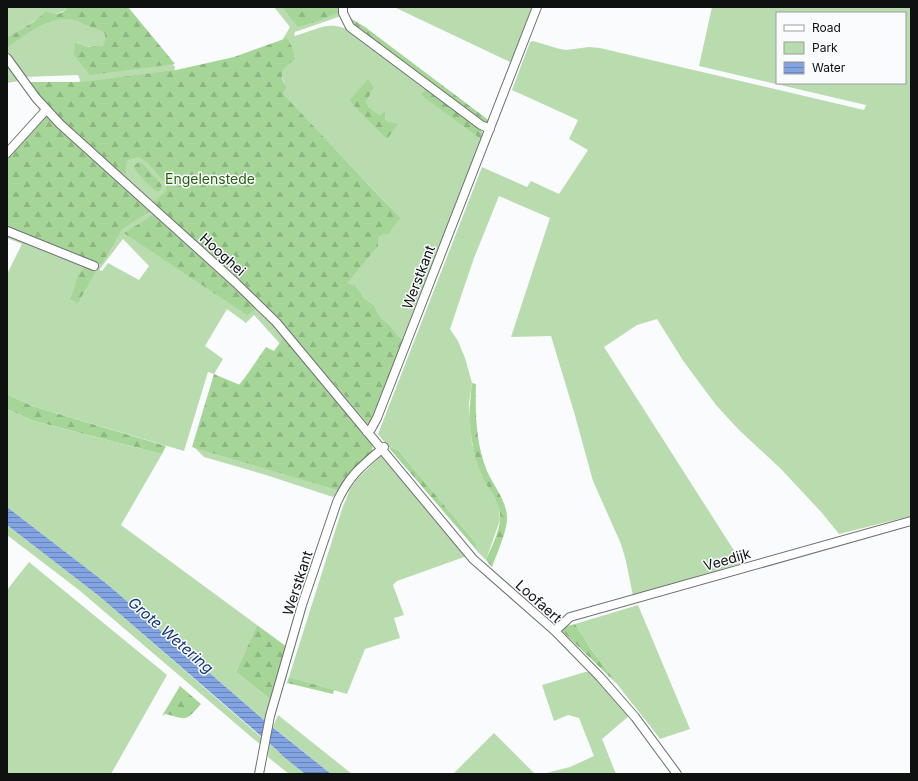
<svg xmlns="http://www.w3.org/2000/svg" width="918" height="781" font-family="Inter,sans-serif">
<style>
.green{fill:#b9dcae;fill-rule:evenodd}
.forest{fill:url(#forest-firs)}
.water{fill:url(#water-rules)}
.lines{fill:none;stroke-linecap:round;stroke-linejoin:round}
.minor-casing{stroke:#6f7173;stroke-width:10}
.minor{stroke:#fff;stroke-width:8}
.labels{text-anchor:middle;dominant-baseline:central;stroke-width:3;stroke-linejoin:round;paint-order:stroke}
.park-label{font-size:14px;fill:#26620d;stroke:#f9fbfd}
.street-label{font-size:14px;fill:#0f1010;stroke:#f9fbfd}
.water-label{font-size:15px;font-style:italic;fill:#12327b;stroke:#f9fbfd}
</style>
<defs>
<pattern id="forest-firs" width="22" height="20" patternUnits="userSpaceOnUse"><rect width="22" height="20" fill="#a5d597"/><path d="M5 1l3.5 6h-7zM16 11l3.5 6h-7z" fill="#8db681"/></pattern>
<pattern id="water-rules" width="6" height="5" patternUnits="userSpaceOnUse"><rect width="6" height="5" fill="#83a4e3"/><path d="M0 2.5h6" fill="none" stroke="#6a84b7"/></pattern>
</defs>
<rect width="100%" height="100%" fill="#f9fbfd"/>
<path class="green" d="M7,7H126L175,67L172,79L278,47L290,27L274,7H340L341,16L295,32L294,36C317,30 328,19 351,31L427,88L422,95L483,141L407,342L398,336L390,325L381,318L374,305L363,297L361,292L356,287L351,286L404,346L341,490L333,497L266,475L204,457L194,447L234,391L262,356L274,353L282,346L254,315L246,323L227,309L205,346L223,359L214,374L208,372L184,451L32,406L7,394V274L22,244L7,238V163L44,123L34,95L77,92L80,80L78,75L24,77L7,52ZM66,9L67,17L41,22L14,34C23,29 33,21 42,17C51,14 59,15 66,9ZM76,42C85,45 97,52 105,43L100,52L75,48ZM282,77L285,84L282,94L392,209L273,90ZM374,88L366,102L369,107L379,115L386,113L385,119L389,122L388,138L349,101ZM123,239L149,266L139,280L108,263L102,271L99,270Z
M394,7H535L514,64Z
M712,7H911V516L839,534L822,513L781,469L738,429L716,405L684,362L657,319L637,325L604,347L742,563L633,596L626,561L621,544L593,481L574,412L551,336L511,337L550,218L499,196L474,258L450,329L458,341L465,358L472,383L469,403L472,444L482,476L499,506L500,520L486,560L480,554L475,542L398,450L393,448H389L378,434L482,167L527,187L531,181L559,194L588,150L569,139L578,120L512,90L530,42L533,41L560,49L566,50L589,47L600,48L864,110L866,105L699,66ZM777,13H905V83H777Z
M7,63L19,81L7,83Z
M7,409L34,421L162,454L121,525L257,625L236,672L272,701L265,721L107,584L7,507Z
M381,456L467,556L397,581L393,585L404,615L394,618L400,638L365,649L347,694L289,677L342,509L350,489L358,478Z
M7,525L99,596L262,738V746L79,590L7,535Z
M29,562L167,675L111,774H7V590Z
M638,605L690,729L660,739C631,701 600,665 575,624Z
M585,672H591L630,715L602,739L616,774H542L570,767L594,756L579,718L568,715L554,721L542,685Z
M278,715L352,774H331L273,727Z
M494,733L534,773L541,774H453Z
M269,743L305,774H289L268,757Z"/>
<path class="forest" d="M68,7H128L175,64L90,75L74,55L75,42L89,47L102,46C106,42 106,38 104,32C98,29 93,28 86,25C83,24 79,21 75,20C51,13 26,35 7,47V38L35,21L46,11C54,16 62,15 68,7Z
M282,7H340L337,13L321,20L298,27Z
M350,18L365,27L491,122H484L357,29Z
M287,38L292,47L295,59C290,64 280,69 282,77C282,80 285,83 286,87L283,94L400,218L388,234H383L378,237V246L347,283L356,287L361,292L363,297L374,305L381,318L390,325L398,336L407,342L370,425L270,309L231,271L204,249L153,203C157,198 162,196 166,191V184L147,162L139,157L130,159L127,161L126,167V172L122,175L65,125L49,108L29,82H82L176,70L234,57Z
M368,79L374,88L366,102L369,107L379,115L385,112L386,113L385,119L389,122L398,124L387,139L349,101Z
M427,88L479,126L483,134V141L421,95Z
M46,115L70,139L152,210L122,229L102,264H99L7,230V158L43,117Z
M139,162L143,164L161,184L162,188L158,192C149,186 139,176 134,167L136,164Z
M155,214L258,308L247,315L124,233Z
M87,265L97,269L78,303L70,299C78,283 73,278 87,265Z
M284,337L373,444L372,451L370,455L338,490L192,447L214,374L240,385L266,347L274,351Z
M472,383L476,384C475,413 476,444 487,471C494,487 508,502 507,520C506,534 497,553 492,567L486,560C491,548 499,533 500,520C502,503 488,490 482,476C469,446 468,414 472,383Z
M7,394L32,406L166,446L162,454L34,421L7,409Z
M389,448H393L398,450L475,542L480,554Z
M575,624L591,649L617,684L559,628Z
M257,625L287,647L272,701L236,672Z
M289,677L334,690L333,694L287,683Z
M180,686L201,704C184,723 188,719 165,714L162,716Z"/>
<path class="water" d="M7,507L107,584L265,721L331,774H305L283,756L277,750L99,596L7,525Z"/>
<g class="lines">
<g class="minor-casing">
<path id="minor" d="M343,7V13L350,27L481,125L490,129
M7,58L36,98L60,124L236,283L276,322L473,559L555,631L600,677L635,717L677,774
M7,153L46,110
M7,231L94,266
M367,432L371,429L377,418L537,7
M555,631L570,617L911,521
M259,774L270,716L302,605L337,502C350,474 362,466 384,447"/>
</g>
<use href="#minor" class="minor"/>
</g>
<g class="labels">
<g class="park-label">
<text x="210" y="178">Engelenstede</text>
</g>
<g class="street-label">
<text transform="translate(223 254) rotate(42)">Hooghei</text>
<text transform="translate(418 277) rotate(-69)">Werstkant</text>
<text transform="translate(727 559) rotate(-16)">Veedijk</text>
<text transform="translate(297 583) rotate(-72)">Werstkant</text>
<text transform="translate(539 601) rotate(42)">Loofaert</text>
</g>
<g class="water-label">
<text transform="translate(171 635) rotate(41)">Grote Wetering</text>
</g>
</g>
<rect width="918" height="781" fill="none" stroke="#0f1010" stroke-width="16"/>
<rect x="776" y="12" width="130" height="72" fill="#f9fbfd" stroke="#9b9d9e"/>
<rect x="784" y="25" width="20" height="6" fill="#ffffff" stroke="#9b9d9e"/>
<text x="812" y="32" font-size="12" fill="#0f1010">Road</text>
<rect x="784" y="42" width="20" height="12" fill="#b9dcae" stroke="#9b9d9e"/>
<text x="812" y="52" font-size="12" fill="#0f1010">Park</text>
<rect x="784" y="62" width="20" height="12" fill="url(#water-rules)" stroke="#9b9d9e"/>
<text x="812" y="72" font-size="12" fill="#0f1010">Water</text>
</svg>
